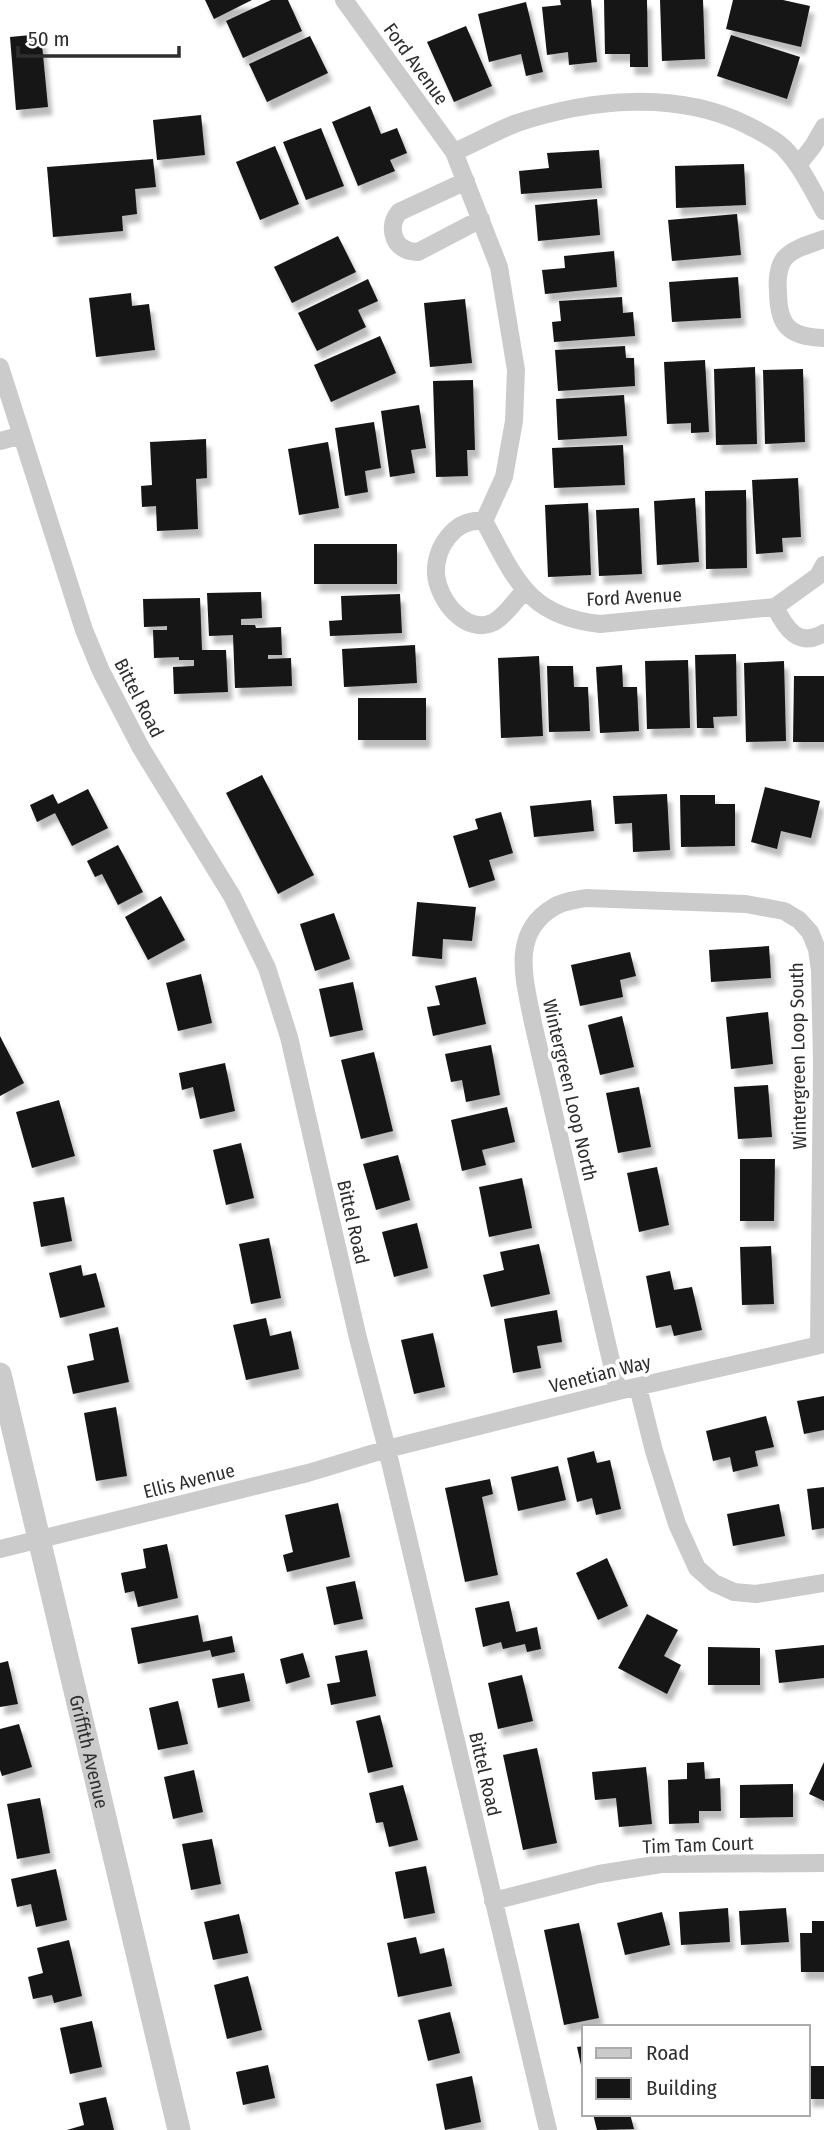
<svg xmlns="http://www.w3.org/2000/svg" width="824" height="2130" font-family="'Fira Sans Condensed',sans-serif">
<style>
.building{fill:#151515;filter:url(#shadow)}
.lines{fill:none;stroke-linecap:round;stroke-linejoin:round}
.minor{stroke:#cbcbcb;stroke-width:18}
.tertiary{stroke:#cbcbcb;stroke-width:23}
.labels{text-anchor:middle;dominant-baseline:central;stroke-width:7;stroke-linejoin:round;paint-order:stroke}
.street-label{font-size:19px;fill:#2e2e2e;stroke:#fff}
</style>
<defs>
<filter id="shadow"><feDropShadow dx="4.5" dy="8" stdDeviation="2" flood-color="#0004"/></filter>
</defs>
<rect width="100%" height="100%" fill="#fff"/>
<path class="building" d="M205,0H252L214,19Z
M271,0H288L302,31L243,58L226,21Z
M560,0H591L597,62L569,65L568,52L547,55L542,7L561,5Z
M604,0H647L648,67H630V54H605Z
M660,0H703L705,59L662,61Z
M733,0H783L810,6L801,47L726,29Z
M526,2L543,72L526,76L521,54L489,62L478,14Z
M466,26L492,86L454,102L427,42Z
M41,34L48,107L16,110L10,37Z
M731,35L800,57L787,99L717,76Z
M310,36L328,73L267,102L249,64Z
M370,106L381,134L397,128L407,153L390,160L395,171L358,186L332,122Z
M201,115L205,155L157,160L153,120Z
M321,128L344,186L306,200L283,142Z
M275,146L299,204L260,220L236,162Z
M599,150L602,188L521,194L519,171L549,168L547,153Z
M153,159L156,187L135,189L137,214L122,216L123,231L53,237L47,167Z
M744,164L746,205L676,208L675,166Z
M597,199L600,235L538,241L535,205Z
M737,214L741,255L672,261L668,220Z
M338,236L356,272L292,303L274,267Z
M614,251L617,287L545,294L542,270L565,268L564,256Z
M738,277L741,318L672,322L669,282Z
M368,279L378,301L358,310L366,327L317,351L298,313Z
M131,293L132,306L149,304L155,350L96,357L89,298Z
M622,297L623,313L633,312L635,336L554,342L552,322L561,321L559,301Z
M465,299L472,363L430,367L424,303Z
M380,336L396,373L331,402L314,365Z
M625,346L626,358H634L635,386L558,391L555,350Z
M705,360L709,432L691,433V423L667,424L664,362Z
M755,367L757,444L716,445L714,369Z
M803,369L805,442L765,444L763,370Z
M473,380L475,450H467L468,476L436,477L433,381Z
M624,395L627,436L558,440L556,399Z
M419,405L426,448L411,450L415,473L390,477L381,411Z
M374,422L381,468L365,471L368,492L345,496L335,428Z
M206,439L207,478L196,479L198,529L157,531L156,506L142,507L141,486L152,485L150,442Z
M328,442L339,508L299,515L288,449Z
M623,445L625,485L554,488L552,448Z
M798,478L801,537L782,538L783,552L756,554L752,480Z
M746,490L747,568L706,569L705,491Z
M695,498L699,562L657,565L654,501Z
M588,503L591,575L548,577L545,505Z
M639,508L642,574L599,576L596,510Z
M314,544H397V584H314Z
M261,592L262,618L241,619V625H255L256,628L281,627L282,655H268V659L291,658L292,686L235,688L233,635L209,636L207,593Z
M400,594L402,633L330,636L329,621L342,620L341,596Z
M200,598L202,650H226L228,692L174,694L173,667L194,666V660H179V657L154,658L153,630H167V626L144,627L143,599Z
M415,645L417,683L344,687L342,649Z
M736,654L737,716L713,717L714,728H697L695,655Z
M539,656L543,736L501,738L498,658Z
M688,660L690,728L647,729L645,661Z
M784,661L786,741L746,742L744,663Z
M622,665L623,687H637L639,731L600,733L596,667Z
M547,666H573L574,687H588L590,731L549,732Z
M794,676H824V742H793Z
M358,698H426V740H358Z
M262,775L314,875L278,894L226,793Z
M765,787L820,801L811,838L781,831L777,849L751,842Z
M88,789L108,828L72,846L55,813L37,822L30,805L53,794L58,804Z
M667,794L670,850L633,852L632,823L615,824L613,796Z
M680,795H715V804H735V846L681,847Z
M591,800L594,831L534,837L530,806Z
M501,812L513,853L489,860L495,880L469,888L453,836L478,829L475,819Z
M118,845L143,892L118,905L102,874L95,877L87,861Z
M161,896L185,940L148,960L125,917Z
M417,902L476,907L472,941L443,939L442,959L412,956Z
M334,913L350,959L315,971L300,924Z
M769,946L771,978L711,982L709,950Z
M630,952L636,976L620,980L623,997L580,1006L571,965Z
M201,974L212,1023L178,1031L166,983Z
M476,977L486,1024L433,1036L427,1007L440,1005L435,986Z
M353,982L363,1030L330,1037L319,989Z
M768,1012L773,1064L731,1069L726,1017Z
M622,1016L634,1067L600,1075L588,1025Z
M0,1036L24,1083L0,1096Z
M491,1045L500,1095L466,1102L462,1080L451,1082L445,1054Z
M374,1052L393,1131L361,1139L341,1060Z
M225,1063L235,1111L200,1119L193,1087L182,1090L179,1073Z
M768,1085L772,1137L738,1139L734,1087Z
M639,1087L651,1147L618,1153L606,1093Z
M59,1100L75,1156L32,1168L16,1112Z
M507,1107L515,1142L482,1150L486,1165L462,1171L451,1120Z
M241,1143L254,1198L226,1205L213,1150Z
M398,1155L410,1200L376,1210L363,1164Z
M740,1159H775L774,1221H740Z
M657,1167L669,1225L639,1232L627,1173Z
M522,1178L532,1228L489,1237L479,1187Z
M64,1197L72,1241L41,1247L33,1202Z
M417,1223L428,1268L394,1277L382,1232Z
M269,1238L281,1298L251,1304L239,1244Z
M539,1244L550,1294L491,1307L483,1275L504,1270L500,1252Z
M771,1246L774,1304L742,1305L740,1247Z
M81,1265L83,1276L96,1273L105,1307L60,1318L49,1273Z
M670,1271L674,1290L692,1287L702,1330L674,1336L671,1325L656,1328L646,1276Z
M557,1310L562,1342L537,1346L541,1368L513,1373L504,1319Z
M266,1318L270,1336L291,1331L299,1369L246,1380L233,1325Z
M118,1327L129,1382L73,1394L67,1366L94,1360L89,1334Z
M433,1333L445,1387L414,1394L401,1340Z
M824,1396V1430L804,1434L797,1401Z
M116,1407L127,1476L96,1481L84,1413Z
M766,1416L774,1447L755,1451L758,1466L733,1472L730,1457L713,1461L706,1431Z
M594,1451L597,1463L610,1460L621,1509L596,1515L592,1498L577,1502L567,1458Z
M558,1466L566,1500L518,1511L511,1477Z
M490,1479L493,1494L482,1497L498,1575L465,1582L445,1488Z
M824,1487V1528L812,1530L807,1489Z
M338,1503L350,1557L287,1572L283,1555L293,1552L285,1515Z
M779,1504L785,1536L733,1546L727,1514Z
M167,1544L178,1598L138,1607L134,1591L125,1593L121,1573L146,1568L143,1549Z
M607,1558L628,1606L598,1620L576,1573Z
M355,1581L363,1619L334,1625L326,1587Z
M509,1601L516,1632L537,1627L541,1649L527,1652L525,1644L503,1649L501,1642L483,1647L475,1608Z
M647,1614L678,1630L664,1656L681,1665L667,1694L618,1668Z
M198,1615L203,1642L232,1636L235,1652L212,1657L210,1650L138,1664L131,1628Z
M824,1645V1678L779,1683L775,1650Z
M708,1647L760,1648V1685H708Z
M367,1650L376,1696L331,1705L327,1684L340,1682L335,1656Z
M303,1653L310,1677L286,1684L280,1659Z
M8,1661L18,1704L0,1707V1663Z
M244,1673L250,1701L218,1708L212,1679Z
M522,1675L533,1721L498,1729L488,1683Z
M178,1701L188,1744L158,1750L149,1708Z
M380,1715L393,1767L368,1773L356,1721Z
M19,1724L32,1767L2,1776L0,1770V1729Z
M537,1748L557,1843L523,1850L503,1755Z
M704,1762L705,1779L720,1778L721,1811H699V1823L669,1824L668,1780L687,1779V1763Z
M824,1762V1801L809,1794Z
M646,1767L652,1824L619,1827L616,1798L595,1800L592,1772Z
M194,1770L203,1812L173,1819L164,1777Z
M793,1784V1817L740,1818V1785Z
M403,1785L418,1840L389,1847L383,1822L376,1823L369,1793Z
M40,1798L50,1853L17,1859L7,1804Z
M212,1839L221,1884L191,1890L182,1844Z
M426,1866L435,1913L404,1919L395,1872Z
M56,1869L67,1920L36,1927L31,1904L17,1907L11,1879Z
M728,1908L730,1942L681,1945L679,1912Z
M786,1908L789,1942L741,1945L739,1911Z
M662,1912L670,1945L625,1955L617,1923Z
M239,1914L248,1953L213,1960L204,1922Z
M812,1921H824V1972H801L800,1933H812Z
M579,1923L599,2018L564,2025L544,1930Z
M416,1937L420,1954L444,1948L452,1986L398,1997L387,1943Z
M69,1940L82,1996L54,2003L52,1995L33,1999L28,1977L43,1973L37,1948Z
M248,1976L262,2030L227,2039L214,1985Z
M450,2012L460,2053L428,2061L418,2020Z
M92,2021L102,2067L70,2074L60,2028Z
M584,2046V2074H583L577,2047Z
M268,2065L275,2098L243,2105L236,2072Z
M808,2066H824V2099H808Z
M472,2076L481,2122L445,2130L436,2084Z
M106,2097L114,2130H67L84,2125L79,2103Z
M593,2114H630L634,2129L597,2130Z"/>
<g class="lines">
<path class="minor" d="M344,0L454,152L499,267L516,370L514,421L504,477L484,521C515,578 527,616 600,624L775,607L818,576L824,565
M454,152C475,143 496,131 517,123C590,99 677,90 747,125C760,132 774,138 784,148C801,166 812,189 824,211
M798,165L813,146L824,127
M466,181L399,212C389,224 391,244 407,250C410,252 414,251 418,252L481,219
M824,239C811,244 793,248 784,259C778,267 777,281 778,291C778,326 789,337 824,338
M0,367L84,630L101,671L141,748L232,896L267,968L289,1037L357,1334L387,1449L548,2130
M0,441L22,435
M484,521C454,518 435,548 436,574C438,600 466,636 494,622C505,616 515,601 524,591
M775,607C786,629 798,648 824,633
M638,1387L654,1451L677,1524L697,1568L714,1583L734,1592L756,1594L824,1583
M618,1391L533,1023C525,981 509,933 554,907C563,901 576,900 586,898L746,904L784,911L799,920L810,932L817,949L820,971L822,1062L819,1344
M0,1549L308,1473L387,1449L618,1391L824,1344
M493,1901L599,1874L661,1864L824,1863"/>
<path class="tertiary" id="s1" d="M0,1374L179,2130"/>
</g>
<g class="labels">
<g class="street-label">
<text transform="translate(416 64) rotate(54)">Ford Avenue</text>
<text transform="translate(634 597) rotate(-3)">Ford Avenue</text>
<text transform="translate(139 698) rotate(63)">Bittel Road</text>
<text transform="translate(798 1056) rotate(-91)">Wintergreen Loop South</text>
<text transform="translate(570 1090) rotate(77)">Wintergreen Loop North</text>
<text transform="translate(353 1222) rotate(77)">Bittel Road</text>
<text transform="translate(600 1374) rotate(-14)">Venetian Way</text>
<text transform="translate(189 1481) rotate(-14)">Ellis Avenue</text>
<text stroke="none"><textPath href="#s1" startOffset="388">Griffith Avenue</textPath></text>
<text transform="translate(485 1774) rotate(77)">Bittel Road</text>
<text transform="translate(698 1845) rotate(-2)">Tim Tam Court</text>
</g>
</g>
<rect x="582" y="2025" width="228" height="91" fill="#ffffff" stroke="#ababab" stroke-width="2"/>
<rect x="596" y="2048" width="35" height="10" fill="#cbcbcb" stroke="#ababab" stroke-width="2"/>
<text x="646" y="2060" font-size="21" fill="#2e2e2e">Road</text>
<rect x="596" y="2078" width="35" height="21" fill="#151515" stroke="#ababab" stroke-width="2"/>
<text x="646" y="2095" font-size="21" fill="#2e2e2e">Building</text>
<path d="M18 46v10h161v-10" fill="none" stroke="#2e2e2e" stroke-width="3.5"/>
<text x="28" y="46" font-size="21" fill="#2e2e2e" stroke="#ffffff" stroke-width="5" paint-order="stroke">50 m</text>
</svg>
